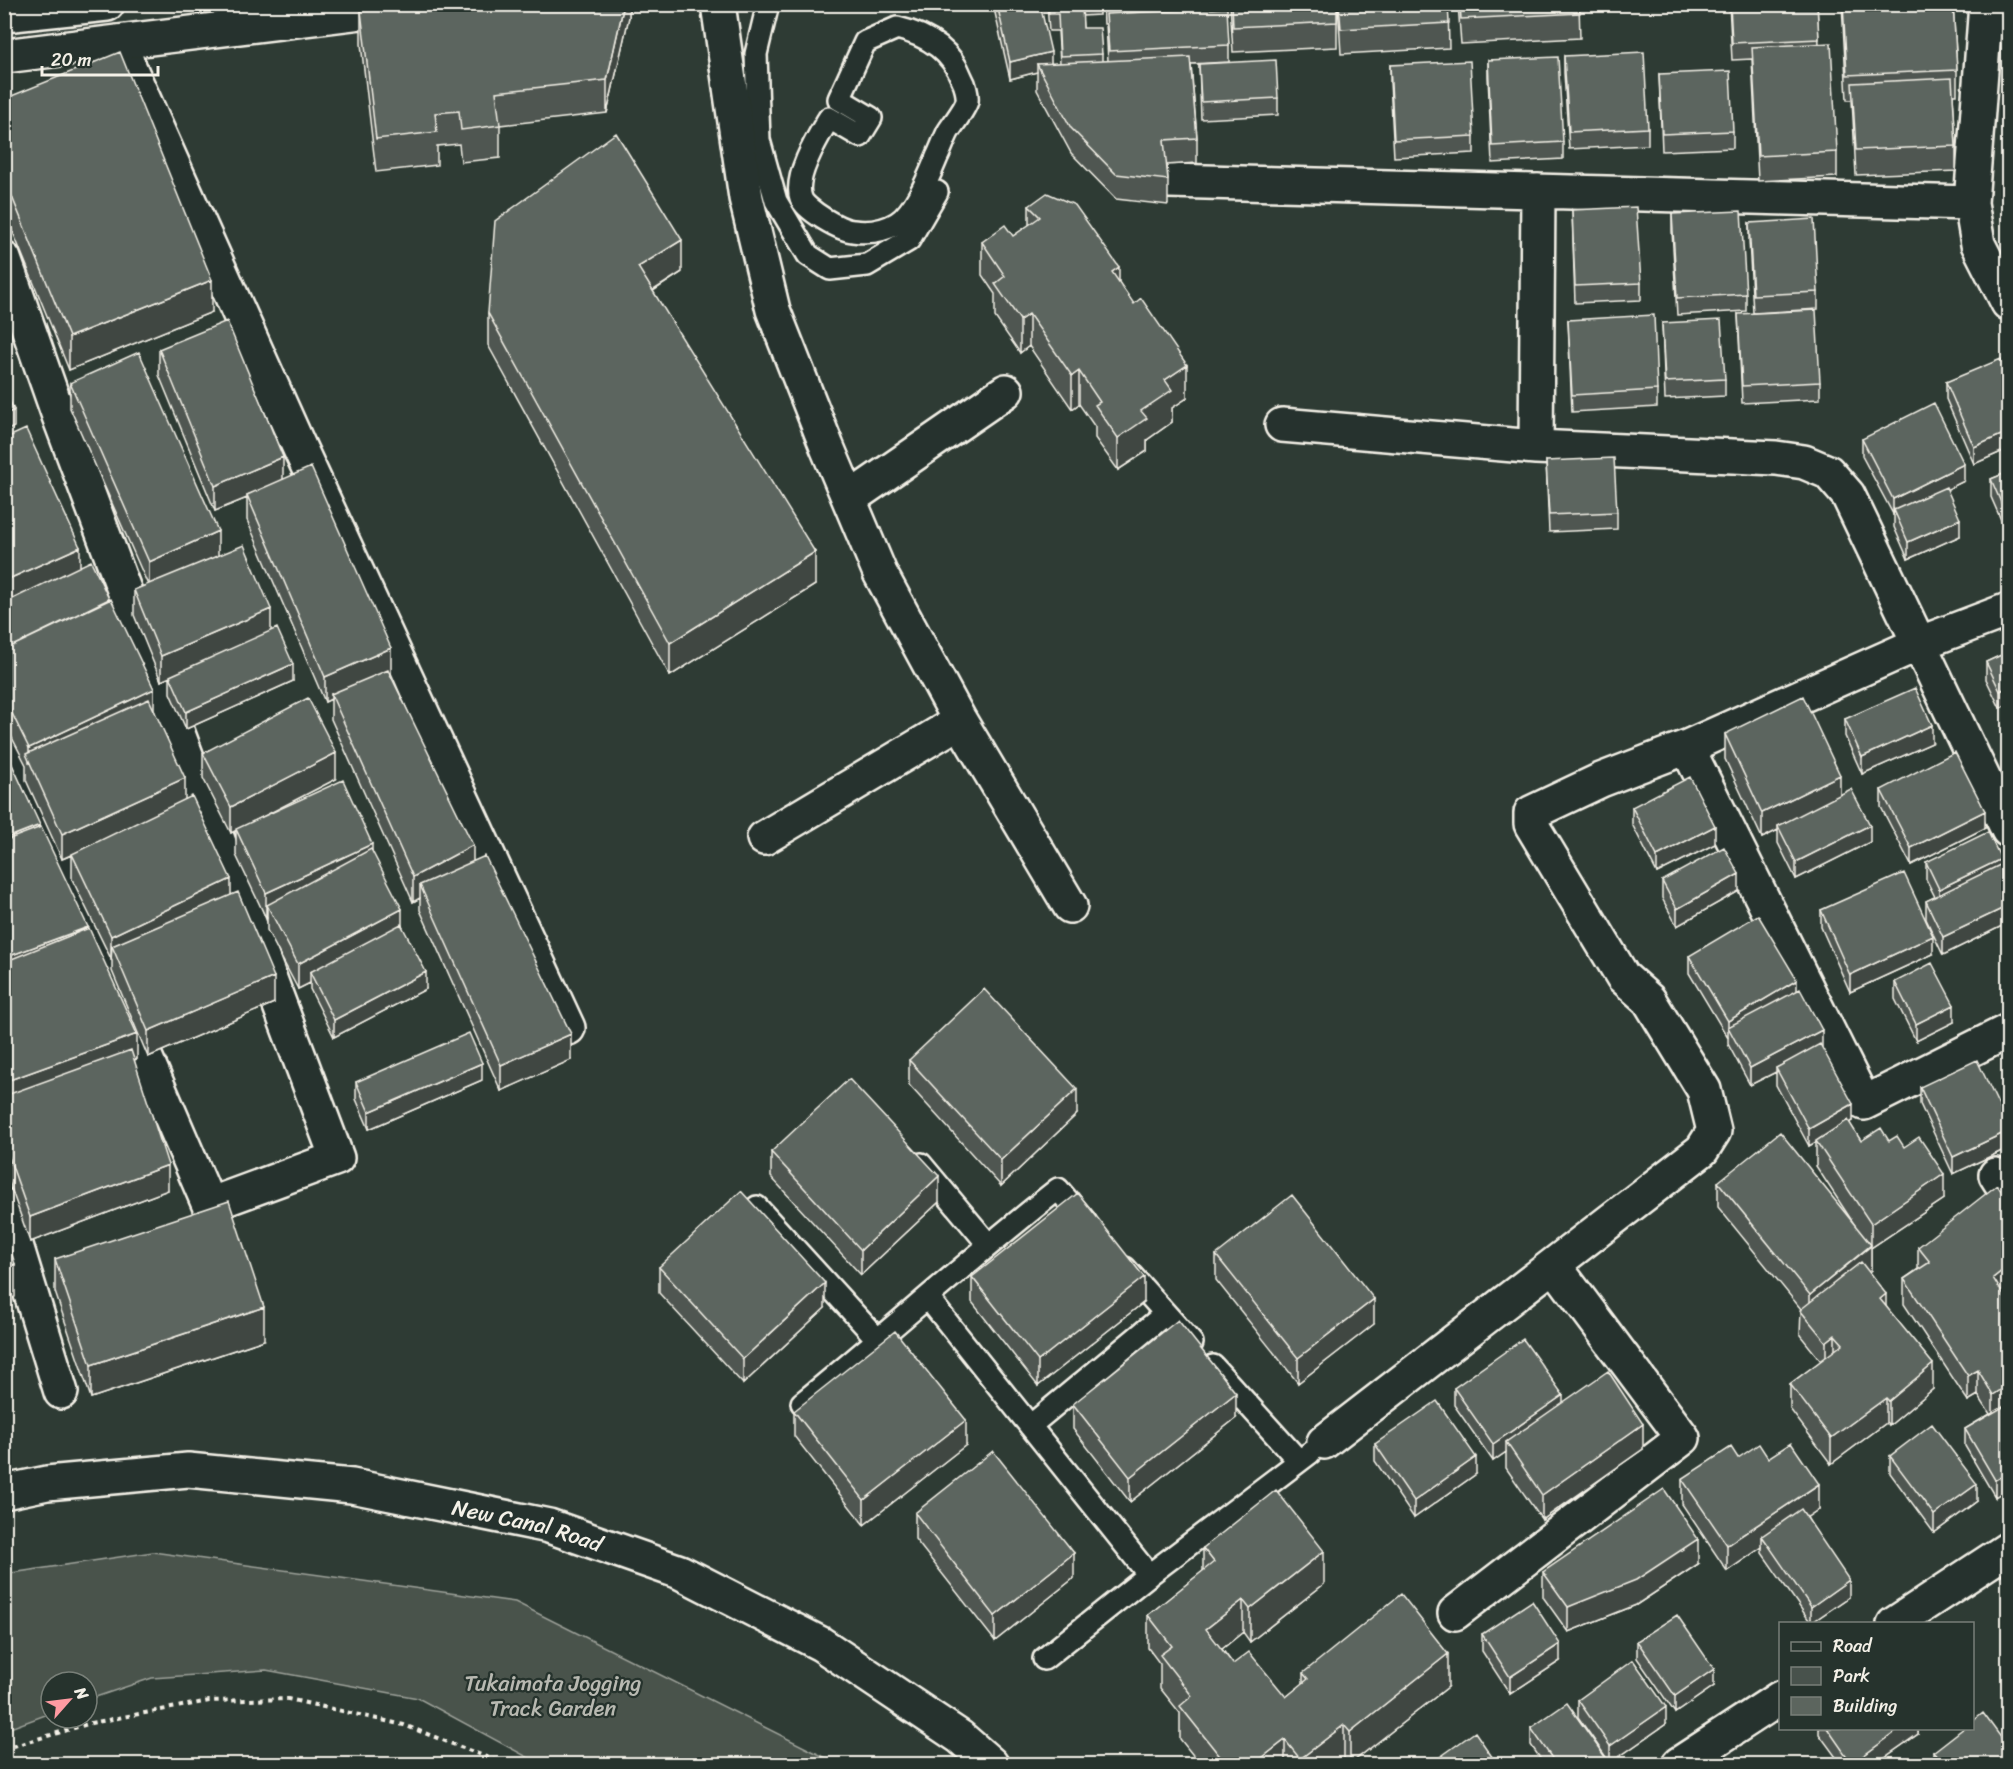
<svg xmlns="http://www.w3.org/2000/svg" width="2013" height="1769" font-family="Sriracha,sans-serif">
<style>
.green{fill:#48524c;stroke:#9ea29a;stroke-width:1.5}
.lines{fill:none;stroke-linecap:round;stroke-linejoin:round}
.service-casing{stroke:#f4f1e8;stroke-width:26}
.minor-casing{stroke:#f4f1e8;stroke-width:38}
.tertiary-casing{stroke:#f4f1e8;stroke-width:38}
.primary-casing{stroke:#f4f1e8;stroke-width:38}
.path{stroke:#f4f1e8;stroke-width:4;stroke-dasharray:4.5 4.5;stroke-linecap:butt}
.service{stroke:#26332d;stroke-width:21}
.minor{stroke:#26332d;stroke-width:33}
.tertiary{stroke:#26332d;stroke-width:33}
.primary{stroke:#26332d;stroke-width:33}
.wall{fill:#4f5751;stroke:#f4f1e8;stroke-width:1.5}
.shaded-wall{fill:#404742;stroke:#f4f1e8;stroke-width:1.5}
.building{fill:#5c655e;stroke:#f4f1e8;stroke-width:1.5}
.labels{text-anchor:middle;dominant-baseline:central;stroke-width:4.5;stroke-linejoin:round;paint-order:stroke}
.street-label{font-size:22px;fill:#f4f1e8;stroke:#26332d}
.park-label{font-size:22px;fill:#b8b9b1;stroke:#26332d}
</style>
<rect width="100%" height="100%" fill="#2e3b34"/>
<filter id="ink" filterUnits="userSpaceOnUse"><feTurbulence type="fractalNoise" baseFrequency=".0167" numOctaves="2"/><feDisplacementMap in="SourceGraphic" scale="12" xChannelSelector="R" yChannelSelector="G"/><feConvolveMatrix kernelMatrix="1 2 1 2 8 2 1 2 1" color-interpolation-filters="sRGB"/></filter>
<g filter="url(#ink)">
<path class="green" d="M153,1552L515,1602L838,1764H540L418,1698L266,1670L152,1678L87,1700V1682H51V1713L5,1730V1574Z"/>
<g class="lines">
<g class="service-casing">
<path id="service" d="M768,4L756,54L759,140L776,201L808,255L830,269L867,265L909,240L937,192
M897,28C927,35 951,50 962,79C965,84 968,95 967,101C965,109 953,124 948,132C944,140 941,149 937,157C929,176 915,212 897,223C884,231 868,233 853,231C840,230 805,210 801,198C793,177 819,135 829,118L860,136L871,118L839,99L865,42Z
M921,1164L988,1244
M757,1207L879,1341
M1125,1268L1192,1343
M928,1298L1149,1575
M1213,1366L1299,1461
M802,1403C888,1333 970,1258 1058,1189L1085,1221
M1030,1426L1165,1314
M1044,1659L1149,1575L1310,1453"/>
</g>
<g class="minor-casing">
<path id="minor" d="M718,4L746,198L773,310L827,447L880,573L960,721L1070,906
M1986,4L1971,203L1978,244L2008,303
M118,42L300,449L568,1028
M1169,181L1971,203
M4,259L59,416L337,1158L209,1205L4,728
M1282,425L1536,447L1776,458L1804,462L1828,472L1848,495L2008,830
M1536,447L1538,191
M849,499L1006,391
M1687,747L1864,1103L2008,1031
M764,838L960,721
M1996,1175L2008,1194
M4,1206L61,1392
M1324,1442L1702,1150L1714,1131L1704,1090L1649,1000L1623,977L1531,824V813L1601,780L1687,747L1918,644L2008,610
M1455,1613L1683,1438L1554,1265
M1894,1624L2008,1549
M1679,1764L1780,1698"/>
</g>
<g class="tertiary-casing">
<g id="tertiary">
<path id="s1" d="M4,1492L47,1483L188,1470L352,1486L549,1526L680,1572L821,1644L960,1737L991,1764"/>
</g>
</g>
<g class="primary-casing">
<path id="primary" d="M4,15L107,4
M4,56L426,4"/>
</g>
<path class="path" d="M4,1749L91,1723L209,1701L288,1699L404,1725L504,1764"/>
<use href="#service" class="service"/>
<use href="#minor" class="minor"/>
<use href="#tertiary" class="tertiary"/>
<use href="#primary" class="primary"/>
</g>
<path class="wall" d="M629,4V17L607,113L500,125V158L461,162L459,144L437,146V165L376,172L361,44V11Z
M993,4H1040L1051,64L1060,63L1058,31H1049L1047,4H1099V15L1082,16L1083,28L1102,54V61H1108L1106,24H1104L1103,4H1223L1229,45V62L1191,64L1197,138V163L1167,165L1168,180V205L1116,199L1071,153L1037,90V72L1010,79Z
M1230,4H1337V47L1233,52Z
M1338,4H1448L1449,48L1341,54Z
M1458,4H1579L1580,38L1461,44Z
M1729,4H1817L1819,44L1837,152V177L1758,181L1752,59L1732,60Z
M1842,4H1953L1957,70V95H1953L1956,146V171L1856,175L1852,100H1847Z
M1564,56L1648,128V145L1569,149L1564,73Z
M1488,60L1563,142V159L1492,163L1488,77Z
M1199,64L1278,98V115L1201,119Z
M1390,65L1474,136V153L1394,157L1390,82Z
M1659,74L1733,131V148L1662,151Z
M4,99L212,312L69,370L4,210Z
M1029,206L1119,283L1187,398L1172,408V422L1147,440V451L1118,470L1095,438V427L1079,404L1072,409L1029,346L1020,353L995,317V294L982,275V242L1013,236L1029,225Z
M1572,210L1641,283V300L1575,303Z
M1672,214L1746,294V311L1677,315L1672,231Z
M1749,223L1818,292V309L1753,313L1749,240Z
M682,272L653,291L815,585L670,676L488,345V313Z
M1738,314L1820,382V399L1742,403Z
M1568,320L1657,390V407L1572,412Z
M1662,323L1725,379V396L1665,399Z
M159,349L283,479L391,673L473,861L571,1060L501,1091L420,910V898L413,902L331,719V699L325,702L247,520V498L215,511L159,375Z
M2008,377V449L1974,464L1946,399V382Z
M70,383L218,555L271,630L293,681L186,729L170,693V677L161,681L134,615V590L148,585L70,408Z
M4,439L80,566L154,710L185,800L231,894L274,1003L148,1057L112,971V961L72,879V855L62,859L26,780V765L4,722Z
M1862,439L1964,481L1947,489L1960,536L1908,559L1894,527V516L1862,456Z
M1546,461L1617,512V529L1549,532Z
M2008,472V536L1991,497V479Z
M2008,652V704L2000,708L1986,679V662Z
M1845,719L1932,743L1862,774L1845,736Z
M1725,734L1840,795L1870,842L1796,879L1778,843V830L1762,838L1725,759Z
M4,747L40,828L88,929L137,1059L134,1060L168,1190L30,1242L4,1168Z
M203,753L336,779L246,825L372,852L402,926L426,989L334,1037L310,989V983L298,989L267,930V918H266L236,855V830L231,833L203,778Z
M1881,790L1985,828L1911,865L1881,807Z
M1632,807L1715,844L1657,873L1632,824Z
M2008,861V923L1943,955L1926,919V901L1935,897L1926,879V862L2001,865Z
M1662,881L1739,891L1677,926L1662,898Z
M1821,910L1933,954L1850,992L1821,927Z
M1689,956L1797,991L1853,1121L1849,1123L1861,1141H1889L1904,1147L1944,1199L1871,1248V1270L1869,1272L1886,1306L1933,1389L1889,1426L1886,1423L1831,1464L1790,1409V1384L1821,1361L1800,1335L1801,1309L1718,1207V1182L1854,1224L1816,1166V1142L1809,1146L1776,1085V1072L1750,1085L1728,1044V1038L1689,973Z
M1895,982L1954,1022L1916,1041L1895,999Z
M2008,1044V1074L2007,1070V1045Z
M909,1060L1077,1114L1001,1186L909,1085Z
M482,1080L369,1129L356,1099V1082Z
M1920,1087L2008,1125V1148L1953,1174L1920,1104Z
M771,1152L939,1202L861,1275L771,1177Z
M1918,1247L2004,1295L1995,1497L1965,1446V1429L1990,1414L1978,1395L1968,1401L1904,1304V1279L1918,1269Z
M1216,1255L1374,1324L1298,1383L1216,1280Z
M55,1259L264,1340L91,1398L55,1292Z
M659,1267L825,1308L743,1384L659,1293Z
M972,1277L1144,1302L1038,1386L972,1302Z
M1454,1388L1563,1402L1643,1449L1542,1520L1506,1468V1452L1493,1461L1454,1405Z
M1073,1404L1236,1418L1130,1502L1073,1429Z
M794,1411L966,1445L864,1525L794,1436Z
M1375,1444L1476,1474L1414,1518L1375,1461Z
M1890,1456L1977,1501L1934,1533L1890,1473Z
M1738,1458H1768L1819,1509L1807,1517L1849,1597L1811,1623L1762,1553V1547L1727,1571L1682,1504V1479Z
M915,1513L1074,1578L995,1641L915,1539Z
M1203,1548L1324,1584L1250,1642L1243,1632L1222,1649L1233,1664L1286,1697L1303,1684V1673L1448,1687L1350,1764L1344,1758L1335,1764H1200L1180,1739V1713L1160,1688V1664L1148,1648V1615L1203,1571Z
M1698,1564L1636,1605L1568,1632L1543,1597V1572Z
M1482,1634L1560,1661L1510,1694L1482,1651Z
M1637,1641L1714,1686L1675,1713L1637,1658Z
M2008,1696V1723L2004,1716V1699Z
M1578,1700L1666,1724L1610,1763L1578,1717Z
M1531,1728L1610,1764H1544L1531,1745Z
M1819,1728H1918V1734L1875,1764H1841L1819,1734Z
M1933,1752L2008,1764H1933Z"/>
<path class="shaded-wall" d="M624,4H629V17L607,113V80Z
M1051,52V69L1037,64V72L1010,79V62Z
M682,240V272L638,300V267Z
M1119,267V300L1112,272Z
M212,280V312L69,370V337Z
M1029,314V346L1020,353V320Z
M1187,365V398L1172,408V422L1147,440V451L1118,470V438L1165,380Z
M1079,371V404L1072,409V376Z
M14,410V427L4,432V415Z
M2008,432V449L1974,464V447Z
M283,457V482L247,495V498L215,511V486Z
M1964,464V481L1896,515L1894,510L1893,516V499Z
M1960,519V536L1908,559V542Z
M218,531V556L149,587V562Z
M80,547V572L4,606V581Z
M815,552V585L670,676V643Z
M271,609V634L161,681V656Z
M391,648V673L331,694V699L325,702V677Z
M293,664V681L186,729V712Z
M2008,687V704L2000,708V691Z
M154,689V714L29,763V748Z
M1932,725V743L1862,774V757Z
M336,753V779L231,833V807Z
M1840,775V800L1778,826V830L1762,838V813Z
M185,778V803L62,859V834Z
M1985,811V828L1911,865V848Z
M40,825V850L4,864V839Z
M1870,825V842L1796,879V862Z
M1715,826V844L1657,873V856Z
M372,844V869L267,905V918H266V893Z
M473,845V870L420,885V898L413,902V877Z
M2001,859V876L1939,906V889Z
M1739,874V891L1677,926V909Z
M231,879V904L112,946L111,961V936Z
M2008,906V923L1943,955V937Z
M402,909V934L310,972V983L298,989V964Z
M88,927V952L4,984V958Z
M1933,936V954L1850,992V975Z
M426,972V989L334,1037V1020Z
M274,977V1003L148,1057V1031Z
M1797,980V997L1728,1027V1038V1021Z
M1954,1005V1022L1916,1041V1024Z
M1822,1030V1047L1776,1068V1072L1750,1085V1068Z
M137,1034V1059L4,1107V1082Z
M571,1034V1060L501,1091V1065Z
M482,1063V1080L369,1129V1112Z
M1077,1089V1114L1001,1186V1160Z
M1853,1104V1121L1809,1146V1129Z
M2008,1131V1148L1953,1174V1157Z
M168,1165V1190L30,1242V1217Z
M1944,1174V1199L1871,1248V1270L1810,1320V1295L1871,1246V1224Z
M939,1176V1202L861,1275V1250Z
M15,1264V1297L4,1300V1267Z
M2008,1266V1291L1993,1304V1278Z
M1144,1277V1302L1038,1386V1361Z
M825,1283V1308L743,1384V1359Z
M1886,1294V1319L1880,1299Z
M1374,1299V1324L1298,1383V1358Z
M264,1307V1340L91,1398V1365Z
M1835,1335V1360L1826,1367V1342Z
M1933,1364V1389L1889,1426V1401Z
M1978,1370V1395L1968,1401V1376Z
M2008,1385V1410L1993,1420V1395Z
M1236,1393V1418L1130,1502V1477Z
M1563,1395V1412L1506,1442V1452L1493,1461V1444Z
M1886,1398V1423L1831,1464V1438Z
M966,1420V1445L864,1525V1500Z
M1643,1424V1449L1542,1520V1495Z
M1476,1457V1474L1414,1518V1501Z
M2008,1472V1489L1995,1497V1480Z
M1819,1484V1509L1768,1544L1762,1536V1547L1727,1571V1545Z
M1977,1484V1501L1934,1533V1515Z
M1698,1539V1564L1636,1605L1568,1632V1607Z
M1324,1551V1584L1250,1642V1609Z
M1074,1553V1578L995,1641V1616Z
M1849,1580V1597L1811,1623V1607Z
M1243,1600V1632L1206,1662V1629Z
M1560,1644V1661L1510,1694V1677Z
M1448,1654V1687L1350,1764V1732Z
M1714,1669V1686L1675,1713V1696Z
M1666,1707V1724L1610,1763V1746Z
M1344,1725V1758L1335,1764H1300V1759Z
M1901,1728H1918V1734L1875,1764H1852Z
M1285,1740V1764H1254Z"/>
<path class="building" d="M428,4H624L607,80L496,92L500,125L461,130L459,111L435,113L437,132L376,139L361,11Z
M997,4H1040L1051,52L1010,62Z
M1048,4H1082L1083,28H1100L1102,54L1060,56L1058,14H1049Z
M1104,4H1150L1104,7Z
M1232,4H1337V22L1233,27Z
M1339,4H1448L1449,23L1341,29Z
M1460,4H1579L1580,13L1461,19Z
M1730,4H1817L1819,39L1732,43Z
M1843,4H1953L1957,70L1847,75Z
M1227,8L1229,45L1109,51L1106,14Z
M1831,43L1837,152L1758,156L1752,47Z
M120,52L212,280L69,337L4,177V99Z
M1644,52L1648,128L1569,132L1564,56Z
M1190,57L1197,138L1164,140L1168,180L1116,174L1071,128L1037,64Z
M1558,57L1563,142L1492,146L1488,60Z
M1276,60L1278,98L1201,102L1199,64Z
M1470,61L1474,136L1394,140L1390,65Z
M1730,71L1733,131L1662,134L1659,74Z
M1952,78L1956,146L1856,150L1852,83Z
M616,133L682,240L638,267L815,552L670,643L488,313L495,221Z
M1047,193L1075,205L1119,267L1112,272L1134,304L1141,298L1187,365L1165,380L1172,390L1141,411L1147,418L1118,438L1095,405L1100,402L1079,371L1072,376L1029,314L1020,320L995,284L1005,276L982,242L1005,225L1013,236L1040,217L1029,206Z
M1636,207L1641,283L1575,286L1572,210Z
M1741,211L1746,294L1677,298L1672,214Z
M1814,219L1818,292L1753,295L1749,223Z
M1816,310L1820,382L1742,386L1738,314Z
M1654,315L1657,390L1572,395L1568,320Z
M1721,320L1725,379L1665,382L1662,323Z
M227,321L283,457L215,486L159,349Z
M139,352L218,531L149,562L70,383Z
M2001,359L2008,377V432L1974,447L1946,382Z
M4,389L14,410L4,415Z
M1934,403L1964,464L1893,499L1862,439Z
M26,429L80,547L4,581V439Z
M1614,458L1617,512L1549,515L1546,461Z
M311,467L391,648L325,677L247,495Z
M2008,472V519L1991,479Z
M1946,487L1960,519L1908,542L1894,510Z
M244,545L271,609L161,656L134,590Z
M91,561L109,599L4,650V603Z
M111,599L154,689L29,748L4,697V650Z
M277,628L293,664L186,712L170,676Z
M2008,652V687L2000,691L1986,662Z
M388,670L473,845L413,877L331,694Z
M1915,688L1932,725L1862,757L1845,719Z
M1803,696L1840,775L1762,813L1725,734Z
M308,698L336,753L231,807L203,753Z
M149,699L185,778L62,834L26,754Z
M4,747L40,825L4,839Z
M1955,752L1985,811L1911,848L1881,790Z
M1690,777L1715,826L1657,856L1632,807Z
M343,780L372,844L266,893L236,829Z
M1851,789L1870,825L1796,862L1778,826Z
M192,796L231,879L111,936L72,854Z
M41,827L88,927L4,958V841Z
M1988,832L2001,859L1939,889L1926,862Z
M1724,847L1739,874L1677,909L1662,881Z
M371,849L402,909L298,964L267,905Z
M485,856L571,1034L501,1065L420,885Z
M2008,861V906L1943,937L1926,901Z
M1904,873L1933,936L1850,975L1821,910Z
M238,892L274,977L148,1031L112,946Z
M1758,915L1797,980L1728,1021L1689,956Z
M401,924L426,972L334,1020L310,972Z
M89,928L137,1034L4,1082V962Z
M1932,963L1954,1005L1916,1024L1895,982Z
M984,989L1077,1089L1001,1160L909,1060Z
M1800,989L1822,1030L1750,1068L1728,1027Z
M469,1033L482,1063L369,1112L356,1082Z
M1820,1044L1853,1104L1809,1129L1776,1068Z
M131,1050L168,1165L30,1217L4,1143V1096Z
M1977,1060L2008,1125V1131L1953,1157L1920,1087Z
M849,1079L939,1176L861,1250L771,1152Z
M1848,1120L1861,1141L1881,1128L1889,1141L1897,1136L1904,1147L1919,1137L1944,1174L1871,1224L1816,1141Z
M1780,1132L1871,1245L1810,1295L1718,1182Z
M1997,1185L2008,1200V1266L1993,1278L2008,1302V1385L1993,1395L1978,1370L1968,1376L1904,1279L1930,1262L1918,1247Z
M741,1191L825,1283L743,1359L659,1267Z
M1078,1193L1144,1277L1038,1361L972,1277Z
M1292,1195L1374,1299L1298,1358L1216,1255Z
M229,1201L264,1307L91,1365L55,1259Z
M4,1229L15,1264L4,1267Z
M1861,1262L1886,1294L1880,1299L1933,1364L1889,1401L1886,1398L1831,1438L1790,1384L1843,1344L1835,1335L1826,1342L1800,1310Z
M1178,1320L1236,1393L1130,1477L1073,1404Z
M895,1331L966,1420L864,1500L794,1411Z
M1523,1339L1563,1395L1493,1444L1454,1388Z
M1608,1371L1643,1424L1542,1495L1506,1442Z
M1437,1401L1476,1457L1414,1501L1375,1444Z
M2008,1404V1472L1995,1480L1965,1429Z
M1932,1424L1977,1484L1934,1515L1890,1456Z
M1791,1443L1819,1484L1727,1545L1682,1479L1731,1447L1738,1458L1759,1444L1768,1458Z
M993,1451L1074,1553L995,1616L915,1513Z
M1664,1489L1698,1539L1636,1580L1568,1607L1543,1572Z
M1276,1490L1324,1551L1250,1609L1243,1600L1206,1629L1233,1664L1249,1652L1286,1697L1308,1679L1303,1673L1401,1594L1448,1654L1350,1732L1344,1725L1300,1759L1285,1740L1254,1764H1226L1180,1706L1192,1696L1160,1655L1172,1646L1148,1615L1214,1562L1203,1548Z
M1801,1509L1849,1580L1811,1607L1762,1536Z
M1532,1601L1560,1644L1510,1677L1482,1634Z
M1677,1615L1714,1669L1675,1696L1637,1641Z
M1633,1660L1666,1707L1610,1746L1578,1700Z
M2008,1696V1706L2004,1699Z
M1567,1703L1610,1764H1556L1531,1728Z
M1983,1713L2008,1747V1764H1943L1933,1752L1964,1728H1972V1722Z
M1827,1728H1901L1852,1764Z
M1475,1732L1497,1764H1435L1433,1762Z"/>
</g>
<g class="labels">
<g class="street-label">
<text stroke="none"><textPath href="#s1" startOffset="530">New Canal Road</textPath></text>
</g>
<g class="park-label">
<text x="553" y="1683">Tukaimata Jogging<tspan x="553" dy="25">Track Garden</tspan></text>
</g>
</g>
<rect width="2013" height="1769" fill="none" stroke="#26332d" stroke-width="24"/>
<rect x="12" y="12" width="1989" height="1745" fill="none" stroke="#f4f1e8" stroke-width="2" filter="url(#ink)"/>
<rect x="1779" y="1622" width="195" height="108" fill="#26332d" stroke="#787f78" stroke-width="1.5"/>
<rect x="1791" y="1642" width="30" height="9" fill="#26332d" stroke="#787f78" stroke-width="1.5"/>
<text x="1833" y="1652" font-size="18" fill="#f4f1e8">Road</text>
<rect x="1791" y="1667" width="30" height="18" fill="#48524c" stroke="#787f78" stroke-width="1.5"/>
<text x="1833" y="1682" font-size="18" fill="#f4f1e8">Park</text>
<rect x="1791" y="1697" width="30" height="18" fill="#5c655e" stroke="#787f78" stroke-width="1.5"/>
<text x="1833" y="1712" font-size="18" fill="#f4f1e8">Building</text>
<g transform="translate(69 1700) rotate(62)"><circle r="28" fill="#26332d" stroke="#787f78" stroke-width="1.5"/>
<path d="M0-4.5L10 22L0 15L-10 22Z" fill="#ff9aa2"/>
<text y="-9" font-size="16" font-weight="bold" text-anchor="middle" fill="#f4f1e8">N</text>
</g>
<path d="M42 66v9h116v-9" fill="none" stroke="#f4f1e8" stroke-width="3"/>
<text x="51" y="66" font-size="18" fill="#f4f1e8" stroke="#26332d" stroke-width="4.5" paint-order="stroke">20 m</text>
</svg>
